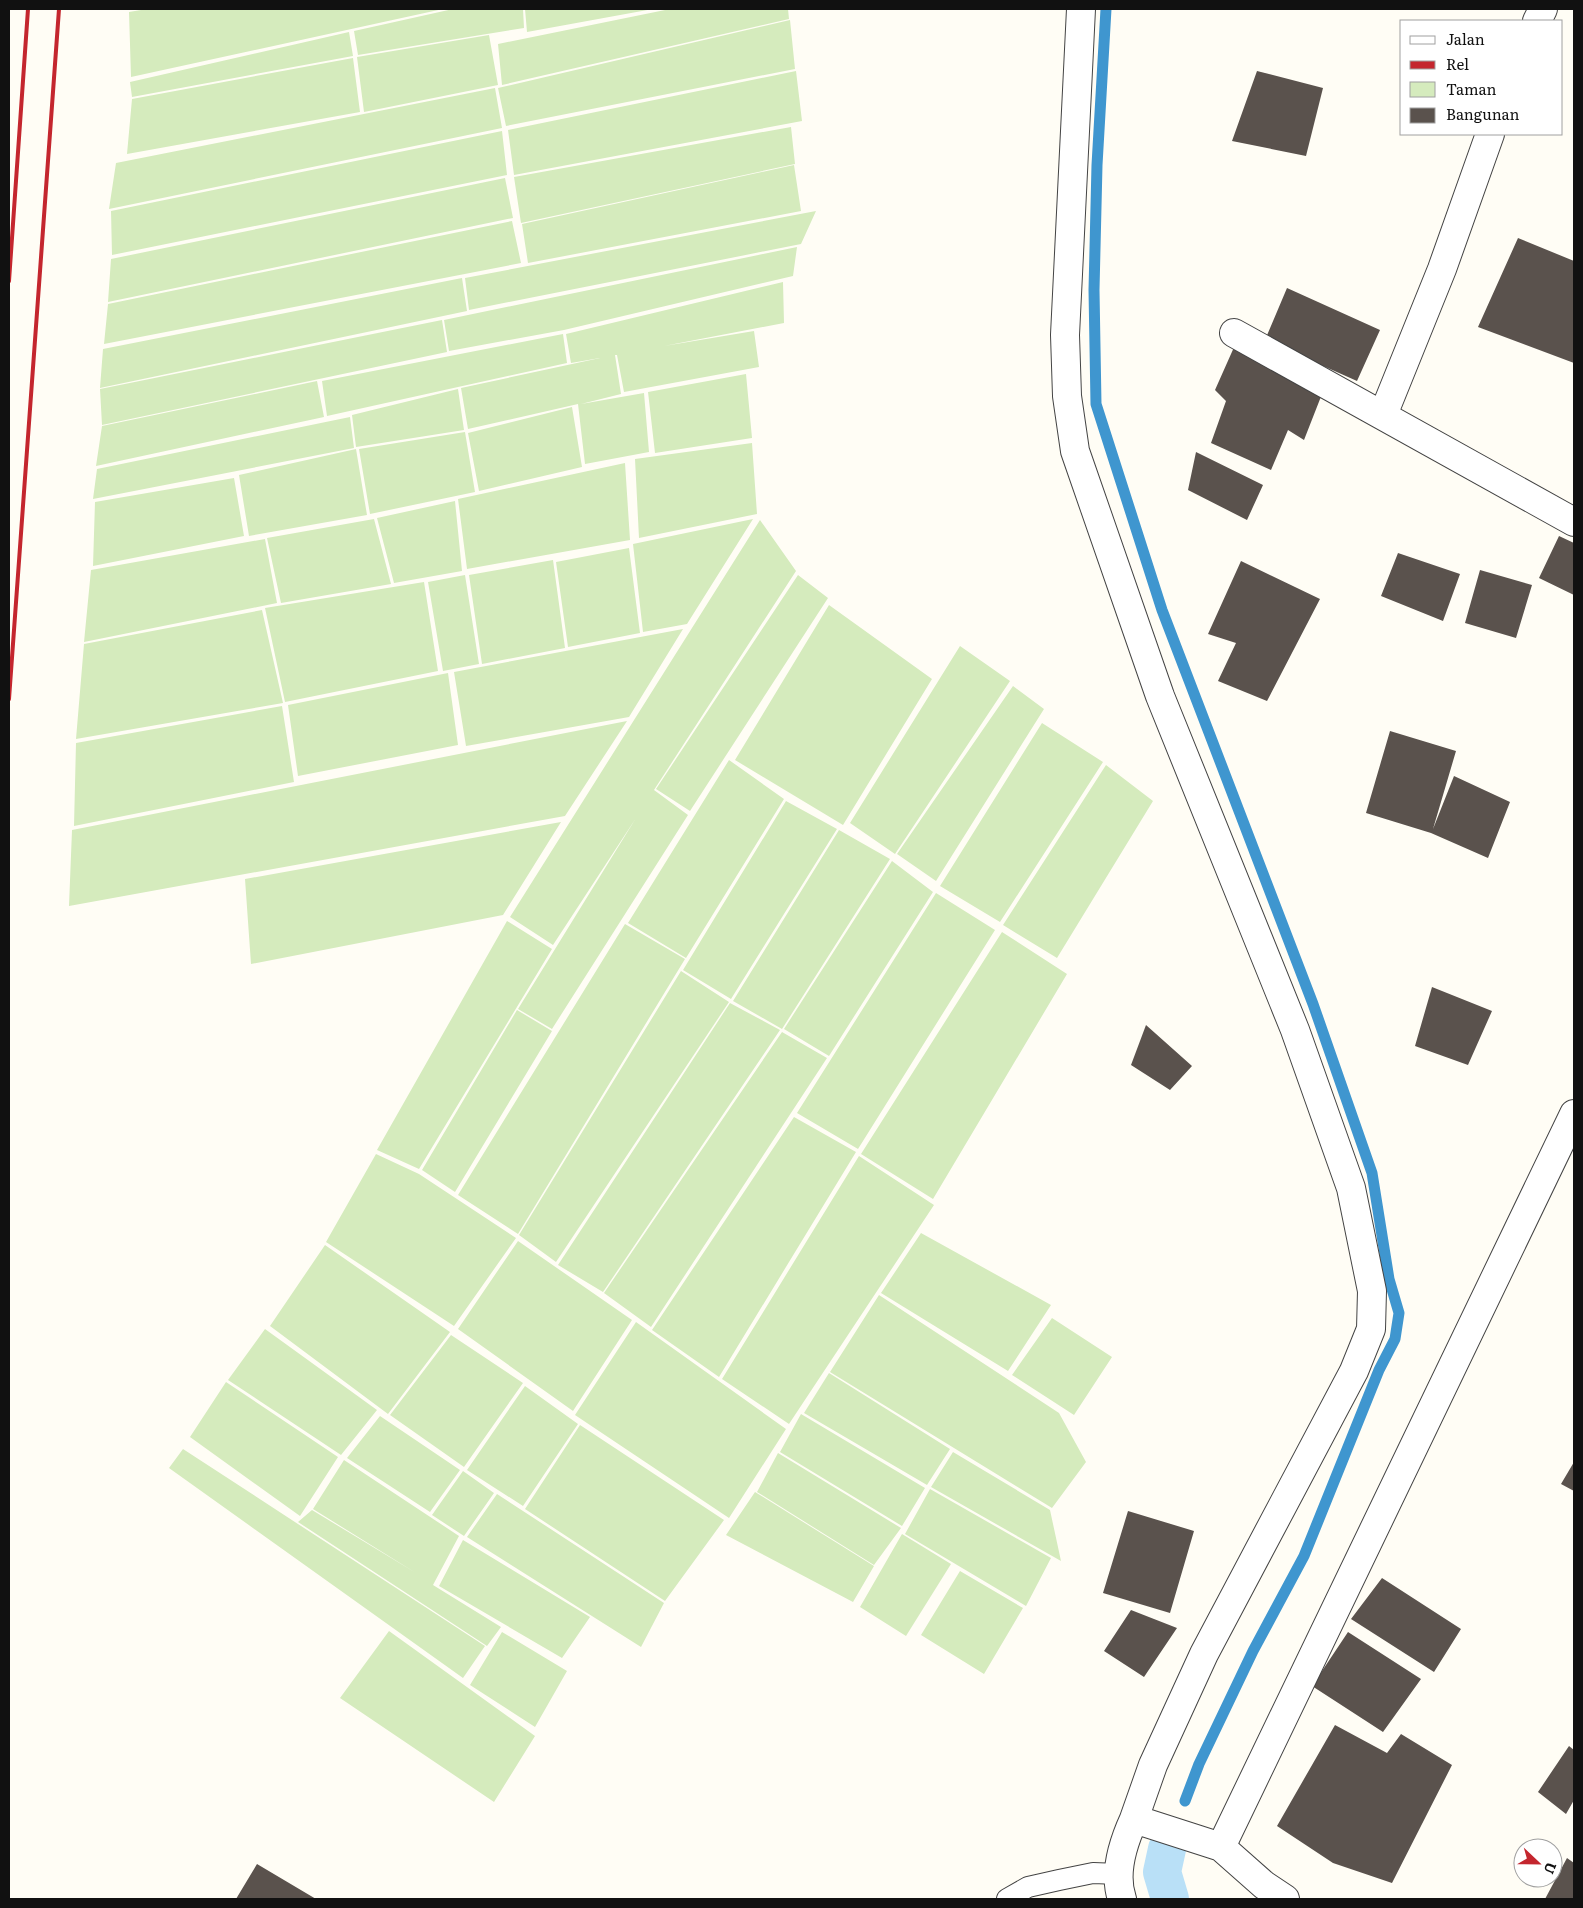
<svg xmlns="http://www.w3.org/2000/svg" width="1583" height="1908" font-family="Literata,serif">
<style>
.green{fill:#d5ebbd}
.lines{fill:none;stroke-linecap:round;stroke-linejoin:round}
.stream{stroke:#3f96cf;stroke-width:11}
.canal{stroke:#b9e0f7;stroke-width:38}
.building{fill:#5a524d}
.service-casing{stroke:#444;stroke-width:22}
.minor-casing{stroke:#444;stroke-width:30}
.tertiary-casing{stroke:#444;stroke-width:30}
.service{stroke:#fff;stroke-width:20}
.minor{stroke:#fff;stroke-width:28}
.tertiary{stroke:#fff;stroke-width:28}
.rail{stroke:#c4262e;stroke-width:4}
</style>
<rect width="100%" height="100%" fill="#fffdf5"/>
<path class="green" d="M147,9H443L131,77L129,12Z
M453,9H523L524,28L358,55L354,31Z
M525,9H653L527,32Z
M670,9H788L789,19L502,85L498,44Z
M790,20L795,69L506,126L498,88Z
M349,32L353,56L132,97L130,82Z
M489,35L498,85L364,112L357,57Z
M353,58L360,112L127,154L132,99Z
M796,71L802,121L514,175L508,130Z
M495,88L502,128L109,209L116,163Z
M791,127L795,164L521,223L514,177Z
M502,131L507,175L112,255L111,211Z
M794,165L801,211L528,263L522,224Z
M505,178L513,218L108,302L111,259Z
M816,211L801,244L469,310L465,278Z
M512,221L521,263L104,344L108,304Z
M797,247L793,276L564,330L449,351L444,320Z
M462,278L467,311L100,388L103,349Z
M783,282L784,323L664,346L754,331L759,367L624,392L617,355H615L621,394L581,404L644,393L649,452L585,464L578,404L468,429L461,388L600,358L571,363L566,334Z
M442,320L447,352L102,425L100,389Z
M563,334L567,363L327,416L322,381Z
M746,374L752,438L655,453L648,392Z
M317,381L324,417L96,466L102,426Z
M458,389L464,430L356,447L352,415Z
M572,407L582,467L479,491L468,433Z
M350,417L354,448L93,499L97,469Z
M465,432L475,492L370,514L359,449Z
M752,443L757,514L639,538L635,459Z
M356,449L367,515L249,536L239,475Z
M625,463L630,540L467,569L458,499Z
M234,478L244,536L93,566L95,502Z
M455,501L462,571L394,583L377,518Z
M374,519L391,584L281,603L267,538Z
M753,519L687,624L643,632L633,544Z
M760,520L796,571L654,790L688,815L552,1029L518,1009L636,818L553,945L510,917Z
M265,539L277,603L84,642L91,570Z
M629,548L640,633L568,647L556,562Z
M553,560L565,648L482,664L469,575Z
M465,575L479,664L443,671L428,582Z
M798,575L828,598L690,811L656,789Z
M424,582L438,671L285,702L265,608Z
M829,605L932,679L843,825L735,760Z
M262,610L283,703L76,739L84,644Z
M683,629L629,717L466,746L454,672Z
M960,646L1010,681L895,854L850,823Z
M448,673L458,745L298,776L288,705Z
M1013,686L1044,709L936,881L897,854Z
M282,706L294,782L74,826L76,743Z
M627,721L565,816L69,906L72,830Z
M1042,723L1103,762L1000,922L940,886Z
M729,760L784,799L686,958L628,923Z
M1106,765L1153,801L1057,958L1003,925Z
M786,801L837,829L731,999L683,970Z
M561,822L503,915L251,964L245,879Z
M839,830L890,859L782,1029L733,1001Z
M892,861L933,892L829,1056L784,1029Z
M936,893L995,930L858,1149L797,1113Z
M507,921L552,949L419,1169L377,1150Z
M625,924L685,959L518,1234L458,1195Z
M1002,932L1067,974L933,1199L861,1154Z
M681,971L729,1002L556,1262L519,1235Z
M730,1003L780,1030L603,1292L558,1265Z
M517,1010L552,1031L455,1192L422,1170Z
M782,1032L827,1058L651,1327L604,1293Z
M794,1117L856,1152L719,1377L652,1330Z
M376,1154L419,1174L516,1238L454,1326L326,1242Z
M859,1156L934,1205L789,1424L722,1379Z
M921,1233L1051,1305L1008,1371L881,1293Z
M518,1241L632,1320L573,1411L458,1329Z
M325,1245L450,1332L388,1414L270,1326Z
M879,1295L1059,1413L1086,1462L1052,1508L830,1372Z
M1052,1318L1112,1357L1074,1415L1012,1375Z
M636,1322L786,1429L729,1518L575,1415Z
M265,1329L377,1410L341,1455L228,1380Z
M451,1335L523,1383L464,1467L390,1415Z
M829,1373L950,1449L927,1485L804,1413Z
M226,1382L338,1457L300,1516L190,1437Z
M525,1386L578,1424L523,1506L467,1470Z
M801,1414L925,1488L902,1526L780,1452Z
M380,1416L460,1470L430,1512L347,1458Z
M580,1425L724,1520L665,1601L525,1509Z
M183,1449L485,1646L463,1678L169,1468Z
M953,1452L1050,1510L1061,1561L931,1487Z
M778,1453L901,1528L874,1565L757,1492Z
M344,1460L459,1536L433,1585L501,1627L487,1646L298,1522L312,1510L416,1573L313,1509Z
M463,1471L494,1493L464,1536L432,1515Z
M930,1489L1051,1558L1026,1606L905,1534Z
M755,1492L874,1566L853,1602L726,1535Z
M497,1494L664,1603L641,1647L467,1537Z
M902,1534L951,1564L906,1636L860,1607Z
M463,1540L590,1617L562,1658L439,1586Z
M960,1571L1023,1608L984,1674L921,1635Z
M389,1631L535,1736L494,1802L340,1698Z
M502,1632L567,1671L535,1727L470,1685Z"/>
<g class="lines">
<path class="stream" d="M1106,9L1097,165L1094,290L1096,404L1162,610L1313,1004L1372,1173L1389,1279L1399,1313L1395,1339L1379,1370L1304,1556L1253,1651L1199,1764L1185,1801"/>
<path class="canal" d="M1167,1849L1162,1872L1170,1899"/>
</g>
<path class="building" d="M1257,71L1323,88L1306,156L1232,141Z
M1518,238L1574,261V363L1478,327Z
M1287,288L1380,330L1357,381L1265,340Z
M1235,345L1322,394L1304,440L1288,430L1271,470L1211,443L1226,401L1215,390Z
M1196,452L1263,485L1247,520L1188,490Z
M1559,536L1574,543V595L1539,578Z
M1398,553L1460,574L1443,621L1381,596Z
M1241,561L1320,599L1267,701L1218,681L1236,643L1208,634Z
M1480,570L1532,585L1516,638L1465,623Z
M1390,731L1456,751L1433,829L1454,776L1510,802L1488,858L1431,833L1366,813Z
M1432,987L1492,1011L1468,1065L1415,1046Z
M1146,1025L1192,1066L1170,1090L1131,1065Z
M1574,1462V1491L1561,1484Z
M1128,1511L1194,1531L1170,1613L1103,1593Z
M1382,1578L1461,1629L1434,1672L1351,1619Z
M1131,1610L1177,1628L1144,1677L1104,1651Z
M1348,1632L1421,1679L1383,1732L1312,1686Z
M1335,1725L1387,1753L1401,1734L1452,1765L1392,1883L1333,1863L1277,1826Z
M1569,1746L1574,1750V1800L1566,1814L1538,1792Z
M1567,1858L1574,1863V1899H1545Z
M257,1864L316,1899H236Z"/>
<g class="lines">
<g class="service-casing">
<path id="service" d="M1007,1899L1028,1887L1059,1880L1093,1873L1119,1874"/>
</g>
<g class="minor-casing">
<path id="minor" d="M1537,21L1543,9
M1234,333L1574,522
M1383,415L1442,269L1490,134
M1221,1847L1574,1114"/>
</g>
<g class="tertiary-casing">
<path id="tertiary" d="M1081,9L1065,335L1067,396L1075,451L1160,696L1295,1030L1351,1188L1372,1291L1371,1329L1354,1371L1204,1654L1153,1765L1134,1819L1221,1847L1264,1885L1285,1899
M1122,1899C1113,1873 1123,1843 1134,1819"/>
</g>
<use href="#service" class="service"/>
<use href="#minor" class="minor"/>
<use href="#tertiary" class="tertiary"/>
<path class="rail" d="M9,281L28,9
M9,699L59,9"/>
</g>
<rect width="1583" height="1908" fill="none" stroke="#111111" stroke-width="20"/>
<rect x="1400" y="20" width="162" height="115" fill="#ffffff" stroke="#a0a0a0"/>
<rect x="1410" y="36" width="25" height="8" fill="#ffffff" stroke="#a0a0a0"/>
<text x="1446" y="45" font-size="15" fill="#111111">Jalan</text>
<rect x="1410" y="61" width="25" height="8" fill="#c4262e" stroke="#a0a0a0"/>
<text x="1446" y="70" font-size="15" fill="#111111">Rel</text>
<rect x="1410" y="82" width="25" height="15" fill="#d5ebbd" stroke="#a0a0a0"/>
<text x="1446" y="95" font-size="15" fill="#111111">Taman</text>
<rect x="1410" y="108" width="25" height="15" fill="#5a524d" stroke="#a0a0a0"/>
<text x="1446" y="120" font-size="15" fill="#111111">Bangunan</text>
<g transform="translate(1538 1863) rotate(112)"><circle r="24" fill="#ffffff" stroke="#a0a0a0"/>
<path d="M0-4L9 19L0 12L-9 19Z" fill="#c4262e"/>
<text y="-8" font-size="14" font-weight="bold" text-anchor="middle" fill="#111111">U</text>
</g>
</svg>
